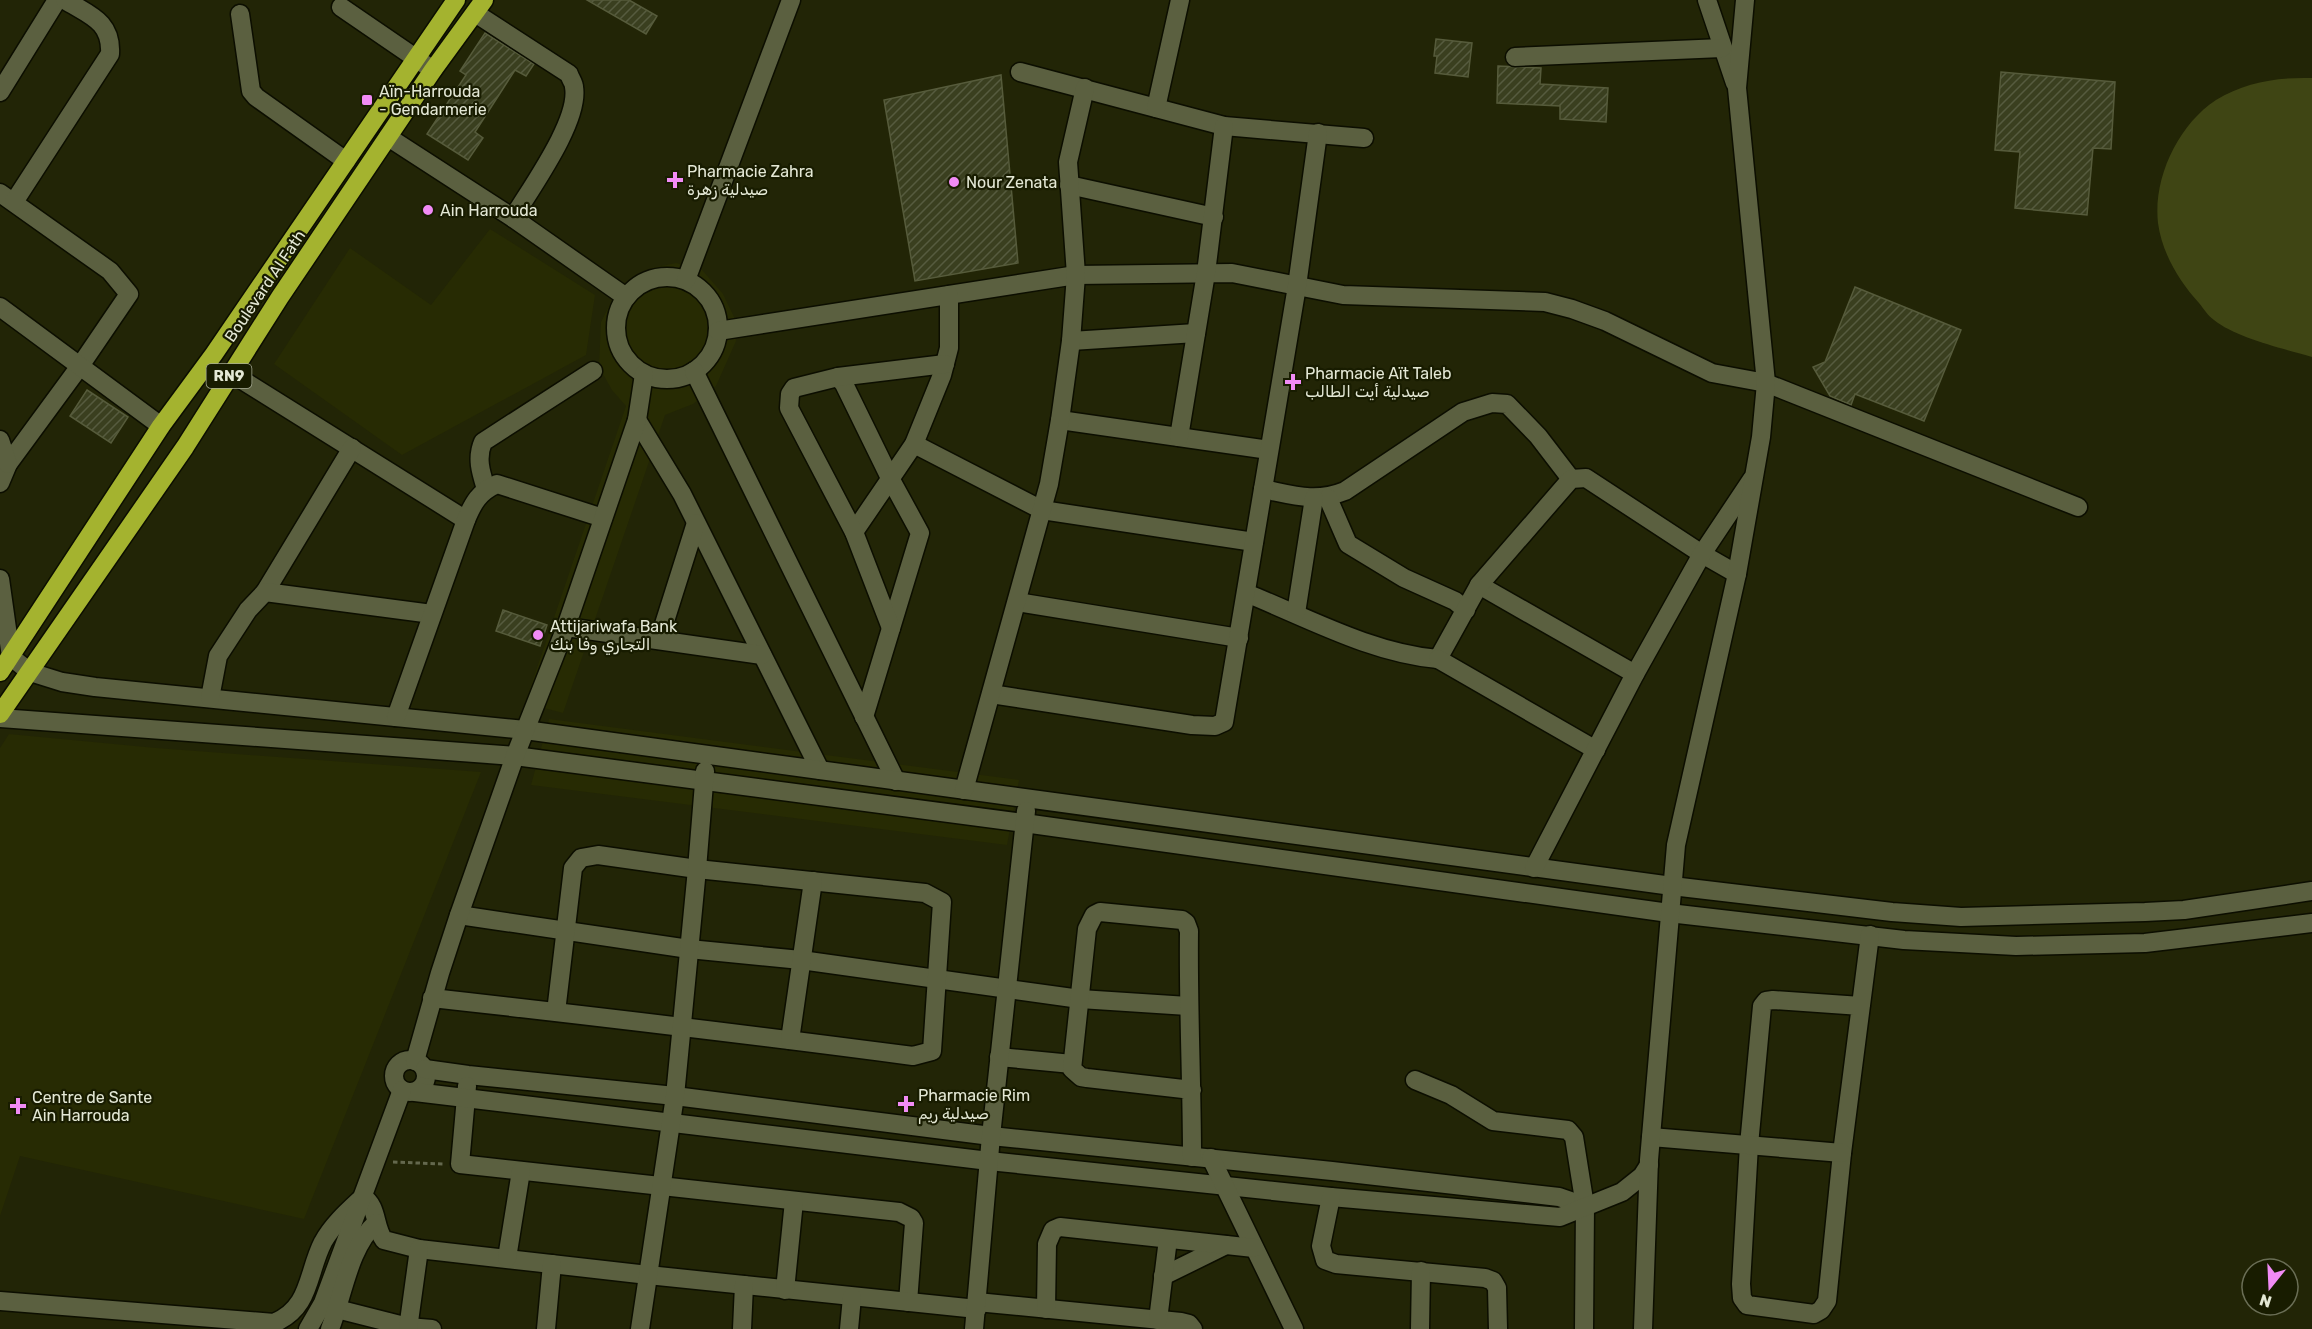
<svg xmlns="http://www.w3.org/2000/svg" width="2312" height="1329" viewBox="0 0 2312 1329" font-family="Rubik,Cairo,sans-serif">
<defs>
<pattern id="building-hatch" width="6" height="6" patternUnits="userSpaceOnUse" patternTransform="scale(1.5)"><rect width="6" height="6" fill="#3a3f1f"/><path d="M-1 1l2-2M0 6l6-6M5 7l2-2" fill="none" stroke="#565b3f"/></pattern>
</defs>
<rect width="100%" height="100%" fill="#222506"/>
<g fill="#272b03">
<path d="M490 229 595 295 586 355 402 455 274 364 350 248 431 305Z"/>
<path d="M676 263 702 270 723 294 734 317 736 341 716 386 693 404 665 415 563 713 525 703 626 406 612 390 599 367 601 322 612 300 629 281 652 268Z"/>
<path d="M549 719 1019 780 1007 845 531 785Z"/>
<path d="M9 734 156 748 481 772 304 1219 20 1156 0 1216V748Z"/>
</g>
<path fill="#3f4514" d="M2312 78V357C2285 349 2236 338 2214 320 2208 316 2204 309 2199 303 2179 281 2162 253 2158 223 2153 178 2178 125 2216 100 2245 82 2278 77 2312 78Z"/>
<g fill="url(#building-hatch)" stroke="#565b3b" stroke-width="1.5">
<path d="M587 0H629L657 16 646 34Z"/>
<path d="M485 33 534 64 526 76 515 70 475 132 483 138 468 160 427 134 466 75 460 71Z"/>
<path d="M1436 39 1472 43 1468 77 1435 73 1437 56H1434Z"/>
<path d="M1498 66 1541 68 1540 84 1608 88 1606 122 1560 119V106L1497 103Z"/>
<path d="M2001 72 2115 82 2111 149 2093 148 2087 215 2015 208 2020 152 1995 150Z"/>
<path d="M1001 75 1018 263 915 281 884 100Z"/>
<path d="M1855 287 1961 330 1924 421 1855 394 1851 405 1830 396 1813 367 1825 362Z"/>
<path d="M87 390 128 417 111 443 70 416Z"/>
<path d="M503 610 547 625 540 646 496 631Z"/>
</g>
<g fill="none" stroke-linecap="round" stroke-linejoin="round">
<defs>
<g id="minor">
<path d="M1707 0 1735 83"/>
<path d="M341 7 433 70"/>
<path d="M475 13 569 74C570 78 574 83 574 87 580 121 530 189 513 218"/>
<path d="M240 14 251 91 256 97 346 161"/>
<path d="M1515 57 1722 48"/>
<path d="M1020 72 1224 126 1364 138"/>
<path d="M0 92 57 0"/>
<path d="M1156 108 1180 0"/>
<path d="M388 137 513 218 626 297"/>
<path d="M1069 185 1214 217"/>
<path d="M0 193 110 271 129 294 80 366 8 464 0 483"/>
<path d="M14 202 110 54C112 21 89 15 65 0"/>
<circle cx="667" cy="328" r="51"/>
<path d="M686 280 791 0"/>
<path d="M0 307 161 426"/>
<path d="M718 331 1076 275 1232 273 1343 295 1545 302 1572 309 1605 321 1712 373 1766 383 2078 507"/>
<path d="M1071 341 1196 333"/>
<path d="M694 371 896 781"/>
<path d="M231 373 466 520"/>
<path d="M838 377 844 384 890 478 920 533 864 717"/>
<path d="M637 420 682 494 820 770"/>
<path d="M1060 420 1269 450"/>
<path d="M1179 437 1206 273 1224 126"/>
<path d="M0 440 8 464"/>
<path d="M914 444 1042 510 1254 542"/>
<path d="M486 489C481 473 476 458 483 442L593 371"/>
<path d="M1263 489C1293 495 1315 503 1345 491L1463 412 1492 403 1507 404 1538 436 1571 479"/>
<path d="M1328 498 1348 544 1404 578 1455 601 1466 610"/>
<path d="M854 532 914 444 942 375 949 348V295"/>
<path d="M0 579 11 657 30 672 62 682 95 687 525 730 1672 886 1892 912 1961 917 2145 912 2184 910 2312 891"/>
<path d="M1479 585 1635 674"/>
<path d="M265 592 352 448"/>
<path d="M1246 593C1308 618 1371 653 1438 659L1479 585 1571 479 1586 478 1702 554 1737 574"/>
<path d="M1017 602 1239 638"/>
<path d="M1296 613 1314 498"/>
<path d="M566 627 762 655"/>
<path d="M891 628 854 532 789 408 790 394 794 388 838 377 945 364"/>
<path d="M659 640 696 523"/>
<path d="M1438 659 1596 750"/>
<path d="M991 694 1192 725 1215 726 1224 722 1297 286 1318 133"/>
<path d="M210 698 218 656 248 610 265 592 432 614"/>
<path d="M396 717 466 520C473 503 479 492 497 484L603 518"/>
<path d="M0 718 515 756 1024 823 1669 913 1904 940 2016 946 2145 943 2312 923"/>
<path d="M964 790 1049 484 1060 420 1071 341 1076 275 1068 162 1085 88"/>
<path d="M1534 868 1635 674 1702 554 1752 479"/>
<path d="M459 915 689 949 801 960 1080 999 1188 1006"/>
<path d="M432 998C593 1016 753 1035 913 1056L932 1051 942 902 925 893 697 869 598 855 581 858 573 868 556 1012"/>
<path d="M1861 1006 1773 1000 1766 1001 1762 1006 1749 1145 1741 1284 1742 1298 1747 1305 1814 1314 1821 1310 1827 1301 1842 1153 1870 935"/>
<path d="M790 1040 813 881"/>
<path d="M999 1057 1072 1064"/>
<circle cx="410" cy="1076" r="16"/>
<path d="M415 1061 440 973 459 915 515 756 566 627 637 420 644 374"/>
<path d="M425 1069 468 1075 675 1096 991 1136 1332 1171 1559 1197 1585 1206"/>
<path d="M1415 1080 1451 1095 1493 1121 1568 1130 1574 1137 1585 1206 1584 1329"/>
<path d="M467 1086 460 1164 899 1212 911 1218 914 1223 908 1302"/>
<path d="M415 1092 989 1161 1331 1197 1560 1217 1622 1192 1642 1176 1649 1165"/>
<path d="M1651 1137 1842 1153"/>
<path d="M1192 1157C1192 1082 1188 1007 1189 931L1186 923 1182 920 1100 912 1094 915 1087 929 1072 1069 1081 1077 1087 1078 1192 1090"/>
<path d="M1211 1158 1294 1329"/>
<path d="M363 1197C378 1206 374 1227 384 1240L419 1249 648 1275 977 1309"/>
<path d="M1331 1197 1321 1246 1325 1260 1336 1264 1485 1278 1493 1281 1497 1288 1498 1329"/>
<path d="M507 1258 521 1171"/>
<path d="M1163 1276 1226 1245"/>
<path d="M785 1290 794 1201"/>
<path d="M0 1301 274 1323C311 1308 307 1273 323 1242 333 1224 348 1211 363 1197"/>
<path d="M977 1302 1181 1322 1189 1324 1193 1329"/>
<path d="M337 1309 408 1327 432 1329"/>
<path d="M1046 1309 1047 1244 1053 1230 1060 1227 1254 1248"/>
<path d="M1158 1320 1168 1239"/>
<path d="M308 1329 323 1303 402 1090"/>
<path d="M330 1329C343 1296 349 1247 376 1223"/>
<path d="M408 1329 419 1249"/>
<path d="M546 1329 552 1264"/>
<path d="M640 1329 675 1096 697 869 705 771"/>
<path d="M742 1329 744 1285"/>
<path d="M849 1329 852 1297"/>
<path d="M974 1329 991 1136 1026 811"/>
<path d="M1420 1329 1421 1271"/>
<path d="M1643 1329 1649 1160 1676 845 1737 574 1761 437 1766 383 1737 88 1745 0"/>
</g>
<g id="highway">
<path d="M0 672 161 426 214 354 456 0"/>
<path d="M0 714 185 447 280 297 433 70 484 0"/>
</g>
</defs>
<use href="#minor" stroke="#0c0e00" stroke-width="21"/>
<use href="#highway" stroke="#0c0e00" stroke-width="21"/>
<path stroke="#64684d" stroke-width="3" stroke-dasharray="4.5 3" stroke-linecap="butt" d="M393 1162 443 1164"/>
<use href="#minor" stroke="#5b6040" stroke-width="18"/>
<use href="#highway" stroke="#a4b32f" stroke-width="18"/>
</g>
<g fill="#f18bf5" stroke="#181c00" stroke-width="2">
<rect x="361" y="94" width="12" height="12" rx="3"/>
<path d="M672 171h6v6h6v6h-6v6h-6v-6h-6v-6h6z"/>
<circle cx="954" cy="182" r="6"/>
<circle cx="428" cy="210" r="6"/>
<path d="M1290 373h6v6h6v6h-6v6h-6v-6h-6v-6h6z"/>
<circle cx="538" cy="635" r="6"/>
<path d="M903 1095h6v6h6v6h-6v6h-6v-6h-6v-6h6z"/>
<path d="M15 1097h6v6h6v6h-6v6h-6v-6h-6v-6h6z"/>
</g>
<g text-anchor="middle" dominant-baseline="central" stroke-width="4.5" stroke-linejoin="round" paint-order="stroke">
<rect fill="#181c00" stroke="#a7ab95" stroke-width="1.5" x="206.5" y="364" width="45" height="24" rx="4.5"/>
<g font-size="15" font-weight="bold" fill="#e4e8d5">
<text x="229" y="376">RN9</text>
</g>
<g font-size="16" fill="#e4e8d5" stroke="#181c00" text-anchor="start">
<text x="379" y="91">Aïn-Harrouda<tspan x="379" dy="18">- Gendarmerie</tspan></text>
<text x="687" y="171">Pharmacie Zahra<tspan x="687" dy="18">صيدلية زهرة</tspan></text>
<text x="966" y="182">Nour Zenata</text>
<text x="440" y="210">Ain Harrouda</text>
<text x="1305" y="373">Pharmacie Aït Taleb<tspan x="1305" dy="18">صيدلية أيت الطالب</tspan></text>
<text x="550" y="626">Attijariwafa Bank<tspan x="550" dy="18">التجاري وفا بنك</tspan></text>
<text x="918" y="1095">Pharmacie Rim<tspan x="918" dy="18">صيدلية ريم</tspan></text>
<text x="32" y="1097">Centre de Sante<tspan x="32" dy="18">Ain Harrouda</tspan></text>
</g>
<g font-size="16" fill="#e4e8d5" stroke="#181c00">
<text transform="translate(265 286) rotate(-56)">Boulevard Al Fath</text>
</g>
</g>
<g transform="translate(2270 1287) rotate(198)"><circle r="28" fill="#181c00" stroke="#6a6e55" stroke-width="1.5"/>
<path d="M0-4.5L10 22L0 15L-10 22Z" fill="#f18bf5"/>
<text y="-9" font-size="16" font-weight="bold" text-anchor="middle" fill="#e4e8d5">N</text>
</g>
</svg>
